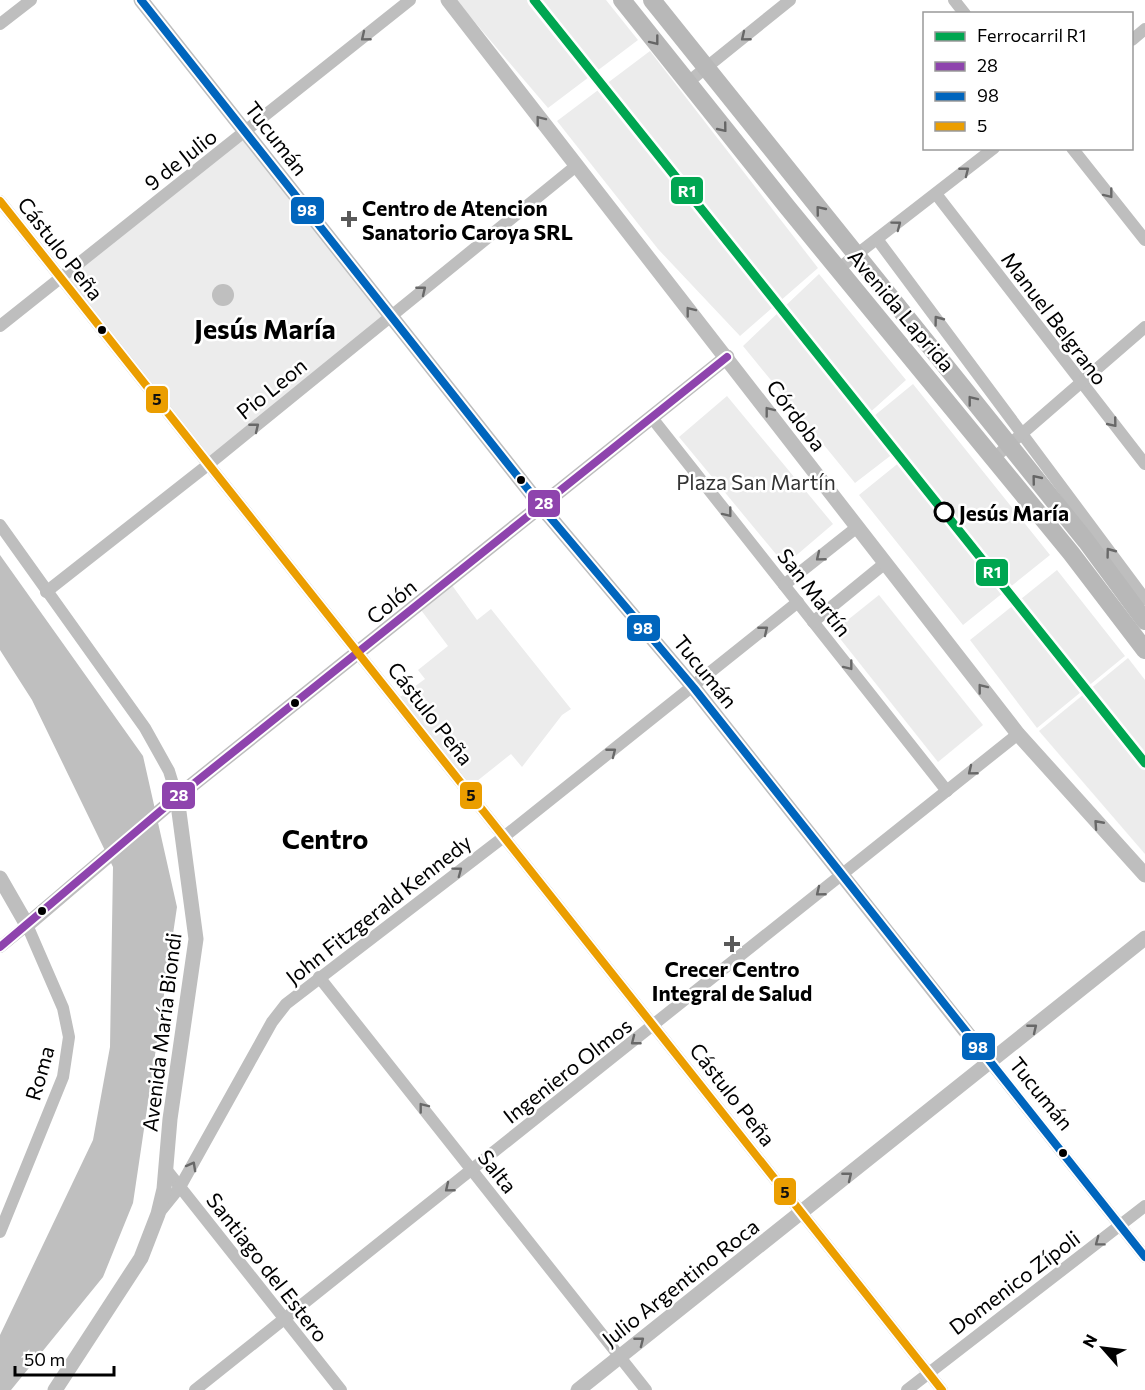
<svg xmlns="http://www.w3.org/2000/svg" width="1145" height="1390" viewBox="0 0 1145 1390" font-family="Commissioner,sans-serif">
<rect width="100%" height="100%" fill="#fff"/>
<g fill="#ececec">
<path d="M456 0H606L638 40 548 108Z"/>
<path d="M650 51 818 268 740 336 658 249 557 121Z"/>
<path d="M246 132 391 315 209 464 60 278Z"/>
<path d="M819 274 906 380 866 416 894 453 855 483 743 346Z"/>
<path d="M913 384 1050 555 963 625 859 495 906 457 874 416Z"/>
<path d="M727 396 833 524 785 565 679 437Z"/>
<path d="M1057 570 1125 656 1037 728 970 640Z"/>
<path d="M449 581 477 620 491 609 571 709 562 715 522 767 511 754 467 789 396 700 425 679 418 670 448 646 418 606Z"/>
<path d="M879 595 983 725 938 762 834 631Z"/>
<path d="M1128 658 1145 680V854L1039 731Z"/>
</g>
<g fill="#bfbfbf">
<circle cx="223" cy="295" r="11"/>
<path d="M0 555 143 756 177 907 133 1203 103 1277 11 1390H0V1335L93 1140 110 1047 113 867 32 700 0 650Z"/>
</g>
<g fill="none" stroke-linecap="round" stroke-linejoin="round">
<g stroke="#bebebe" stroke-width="12">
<path d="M954 0 965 14"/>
<path d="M0 24 31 0"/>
<path d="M1132 40 1145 29"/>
<path d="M687 83 790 0"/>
<path d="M1072 148 1145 240"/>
<path d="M936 194 1145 464"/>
<path d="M0 201 942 1390"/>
<path d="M877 239 1145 599"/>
<path d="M838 269 994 148"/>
<path d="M0 326 410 0"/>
<path d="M652 418 947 791"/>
<path d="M994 458 1145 327"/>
<path d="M0 525 145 728 169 771 177 797"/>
<path d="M784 585 856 528"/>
<path d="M46 592 209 464 576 166"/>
<path d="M813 622 884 564"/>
<path d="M0 947 27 925 63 1008 69 1037 63 1077 0 1232"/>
<path d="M319 977 646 1390"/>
<path d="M990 1062 1145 1257"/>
<path d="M165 1168 341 1390"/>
<path d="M159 1213 180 1187 272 1022 286 1004 505 836 798 602"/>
<path d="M195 1390 1018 734"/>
<path d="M907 1390 1145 1206"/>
</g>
<g stroke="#bebebe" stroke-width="15">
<path d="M141 0 549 516 694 688 990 1062"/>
<path d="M448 0 1018 734 1145 875"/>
<path d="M0 878 27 925 177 797 727 357"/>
<path d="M55 1390 141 1258 158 1214 164 1189 170 1119 196 939 177 797"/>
<path d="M578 1390 1145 938"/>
</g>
<g stroke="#b8b8b8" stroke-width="18">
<path d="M622 0 788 208 1071 553 1145 650"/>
<path d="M652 0 1086 541 1145 621"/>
</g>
<defs>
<path id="bus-1" d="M0 947 177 797 727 357"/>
<path id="bus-2" d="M141 0 549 516 694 688 1145 1257"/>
<path id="bus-3" d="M0 201 942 1390"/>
</defs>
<use href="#bus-1" stroke="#fff" stroke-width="12"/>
<use href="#bus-2" stroke="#fff" stroke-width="12"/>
<use href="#bus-3" stroke="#fff" stroke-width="12"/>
<use href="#bus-1" stroke="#8e44ad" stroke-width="8"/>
<use href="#bus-2" stroke="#0065bd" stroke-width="8"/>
<use href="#bus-3" stroke="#eb9e00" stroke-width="8"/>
<defs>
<path id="rail-1" d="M534 0 1145 763"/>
</defs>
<use href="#rail-1" stroke="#fff" stroke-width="14"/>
<use href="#rail-1" stroke="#00a651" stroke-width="9"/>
</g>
<defs><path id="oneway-chevron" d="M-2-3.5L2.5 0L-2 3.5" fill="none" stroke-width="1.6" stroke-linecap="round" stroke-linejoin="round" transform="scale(1.5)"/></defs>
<g stroke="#686868">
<use href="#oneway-chevron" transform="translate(365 37) rotate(141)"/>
<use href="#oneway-chevron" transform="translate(745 37) rotate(141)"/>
<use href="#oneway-chevron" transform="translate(540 120) rotate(-128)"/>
<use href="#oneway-chevron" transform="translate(965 171) rotate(-38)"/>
<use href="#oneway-chevron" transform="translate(1109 194) rotate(52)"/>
<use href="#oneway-chevron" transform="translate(897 225) rotate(-37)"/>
<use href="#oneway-chevron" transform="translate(422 290) rotate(-39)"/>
<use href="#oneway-chevron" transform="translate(690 311) rotate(-128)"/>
<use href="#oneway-chevron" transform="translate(938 320) rotate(-127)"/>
<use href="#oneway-chevron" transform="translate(769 411) rotate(-128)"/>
<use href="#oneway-chevron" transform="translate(1113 423) rotate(51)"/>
<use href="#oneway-chevron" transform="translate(255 427) rotate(-39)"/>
<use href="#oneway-chevron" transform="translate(728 513) rotate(52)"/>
<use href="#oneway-chevron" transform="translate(1110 552) rotate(-127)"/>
<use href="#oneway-chevron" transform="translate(820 557) rotate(141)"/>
<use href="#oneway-chevron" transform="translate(764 630) rotate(-39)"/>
<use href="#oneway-chevron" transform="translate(849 666) rotate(52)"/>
<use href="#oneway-chevron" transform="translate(982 688) rotate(-128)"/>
<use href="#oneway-chevron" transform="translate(612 752) rotate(-38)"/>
<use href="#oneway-chevron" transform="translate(972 771) rotate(141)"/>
<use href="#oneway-chevron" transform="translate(1098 824) rotate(-132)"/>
<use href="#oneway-chevron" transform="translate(458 871) rotate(-37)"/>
<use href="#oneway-chevron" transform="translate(820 892) rotate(141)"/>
<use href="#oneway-chevron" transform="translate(1033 1028) rotate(-39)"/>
<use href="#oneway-chevron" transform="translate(635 1041) rotate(142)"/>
<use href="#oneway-chevron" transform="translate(423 1107) rotate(-128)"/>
<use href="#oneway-chevron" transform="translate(192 1166) rotate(-61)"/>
<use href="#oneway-chevron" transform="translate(848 1176) rotate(-39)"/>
<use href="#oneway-chevron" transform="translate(449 1188) rotate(141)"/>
<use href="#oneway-chevron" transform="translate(1099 1242) rotate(143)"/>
<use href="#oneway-chevron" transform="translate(640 1341) rotate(-38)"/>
</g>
<g stroke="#656565">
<use href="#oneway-chevron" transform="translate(655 41) rotate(52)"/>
<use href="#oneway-chevron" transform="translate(723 128) rotate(51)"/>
<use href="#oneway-chevron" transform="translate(820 210) rotate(-129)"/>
<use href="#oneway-chevron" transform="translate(972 400) rotate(-128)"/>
<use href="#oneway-chevron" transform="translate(1036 479) rotate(-129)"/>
</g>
<g fill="#595959" stroke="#fff" stroke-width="2">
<path d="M346 210h6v6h6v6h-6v6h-6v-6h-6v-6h6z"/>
<path d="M729 935h6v6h6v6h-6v6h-6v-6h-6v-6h6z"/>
</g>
<g fill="#000" stroke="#fff" stroke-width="2">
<circle cx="102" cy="330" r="5"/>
<circle cx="521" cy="480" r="5"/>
<circle cx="295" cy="703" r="5"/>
<circle cx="42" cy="911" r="5"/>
<circle cx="1063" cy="1153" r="5"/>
</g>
<circle fill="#fff" stroke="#000" stroke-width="3" cx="944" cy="512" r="9"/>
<g text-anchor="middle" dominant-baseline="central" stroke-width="5" stroke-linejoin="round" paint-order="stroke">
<g font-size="21" fill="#000" stroke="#fff">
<text transform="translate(277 138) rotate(52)">Tucumán</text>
<text transform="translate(180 159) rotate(-38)">9 de Julio</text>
<text transform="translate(61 248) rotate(52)">Cástulo Peña</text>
<text transform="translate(902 310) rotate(50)">Avenida Laprida</text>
<text transform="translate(1055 318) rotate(53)">Manuel Belgrano</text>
<text transform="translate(271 388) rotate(-39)">Pio Leon</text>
<text transform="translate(797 415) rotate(53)">Córdoba</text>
<text transform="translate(815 592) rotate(52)">San Martín</text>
<text transform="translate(391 601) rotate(-39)">Colón</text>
<text transform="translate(706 671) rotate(51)">Tucumán</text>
<text transform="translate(431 713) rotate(52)">Cástulo Peña</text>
<text transform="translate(378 909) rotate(-38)">John Fitzgerald Kennedy</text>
<text transform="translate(161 1032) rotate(-83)">Avenida María Biondi</text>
<text transform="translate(567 1070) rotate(-38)">Ingeniero Olmos</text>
<text transform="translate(39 1073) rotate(-74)">Roma</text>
<text transform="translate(1042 1093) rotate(51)">Tucumán</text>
<text transform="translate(733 1094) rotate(52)">Cástulo Peña</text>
<text transform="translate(498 1171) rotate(52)">Salta</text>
<text transform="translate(268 1267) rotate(52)">Santiago del Estero</text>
<text transform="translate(680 1282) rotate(-38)">Julio Argentino Roca</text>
<text transform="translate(1014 1282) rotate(-37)">Domenico Zípoli</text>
</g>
<g font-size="21" font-weight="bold" fill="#000" stroke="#fff" text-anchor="start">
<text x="362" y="207">Centro de Atencion<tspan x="362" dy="24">Sanatorio Caroya SRL</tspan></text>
<text x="732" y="968" text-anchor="middle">Crecer Centro<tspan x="732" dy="24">Integral de Salud</tspan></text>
</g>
<g font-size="21" fill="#333" stroke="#fff">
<text x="756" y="481">Plaza San Martín</text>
</g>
<g font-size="21" font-weight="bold" fill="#000" stroke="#fff" text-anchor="start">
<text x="959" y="512">Jesús María</text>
</g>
<g font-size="27" font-weight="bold" fill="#000" stroke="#fff">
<text x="265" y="328">Jesús María</text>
<text x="325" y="838">Centro</text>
</g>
</g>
<g stroke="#fff" stroke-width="2">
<rect x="670" y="176" width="34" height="29" rx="6" fill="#00a651"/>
<rect x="290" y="196" width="35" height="29" rx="6" fill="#0065bd"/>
<rect x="145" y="385" width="24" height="29" rx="6" fill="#eb9e00"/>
<rect x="527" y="489" width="34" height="29" rx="6" fill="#8e44ad"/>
<rect x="975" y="558" width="34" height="29" rx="6" fill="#00a651"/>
<rect x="626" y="614" width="35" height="28" rx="6" fill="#0065bd"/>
<rect x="459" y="781" width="24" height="29" rx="6" fill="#eb9e00"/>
<rect x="161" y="781" width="35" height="29" rx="6" fill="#8e44ad"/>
<rect x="961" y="1032" width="35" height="29" rx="6" fill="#0065bd"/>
<rect x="773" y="1177" width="24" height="29" rx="6" fill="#eb9e00"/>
</g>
<g font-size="16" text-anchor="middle" font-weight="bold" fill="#fff">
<text x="687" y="197">R1</text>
<text x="307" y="216">98</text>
<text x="544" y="509">28</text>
<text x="992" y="578">R1</text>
<text x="643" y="634">98</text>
<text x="179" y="801">28</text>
<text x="978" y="1053">98</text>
</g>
<g font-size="16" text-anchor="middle" font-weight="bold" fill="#111">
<text x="157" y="405">5</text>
<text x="471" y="801">5</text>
<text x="785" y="1198">5</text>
</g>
<rect x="923" y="12" width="210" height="138" fill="#ffffff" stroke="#999999" stroke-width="1.5"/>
<rect x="935" y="32" width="30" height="9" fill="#00a651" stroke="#999999" stroke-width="1.5"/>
<text x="977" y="42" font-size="18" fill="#000000">Ferrocarril R1</text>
<rect x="935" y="62" width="30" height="9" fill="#8e44ad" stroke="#999999" stroke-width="1.5"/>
<text x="977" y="72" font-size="18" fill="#000000">28</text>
<rect x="935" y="92" width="30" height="9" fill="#0065bd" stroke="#999999" stroke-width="1.5"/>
<text x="977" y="102" font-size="18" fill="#000000">98</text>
<rect x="935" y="122" width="30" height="9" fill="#eb9e00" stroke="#999999" stroke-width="1.5"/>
<text x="977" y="132" font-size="18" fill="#000000">5</text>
<g transform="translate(1103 1348) rotate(298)" stroke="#ffffff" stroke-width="4.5" paint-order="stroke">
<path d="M0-4.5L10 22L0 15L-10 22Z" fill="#000000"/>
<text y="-9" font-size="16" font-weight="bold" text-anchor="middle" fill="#000000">N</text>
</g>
<path d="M15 1366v9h99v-9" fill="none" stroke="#000000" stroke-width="3"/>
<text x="24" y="1366" font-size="18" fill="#000000" stroke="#ffffff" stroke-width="4.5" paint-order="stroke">50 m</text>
</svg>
